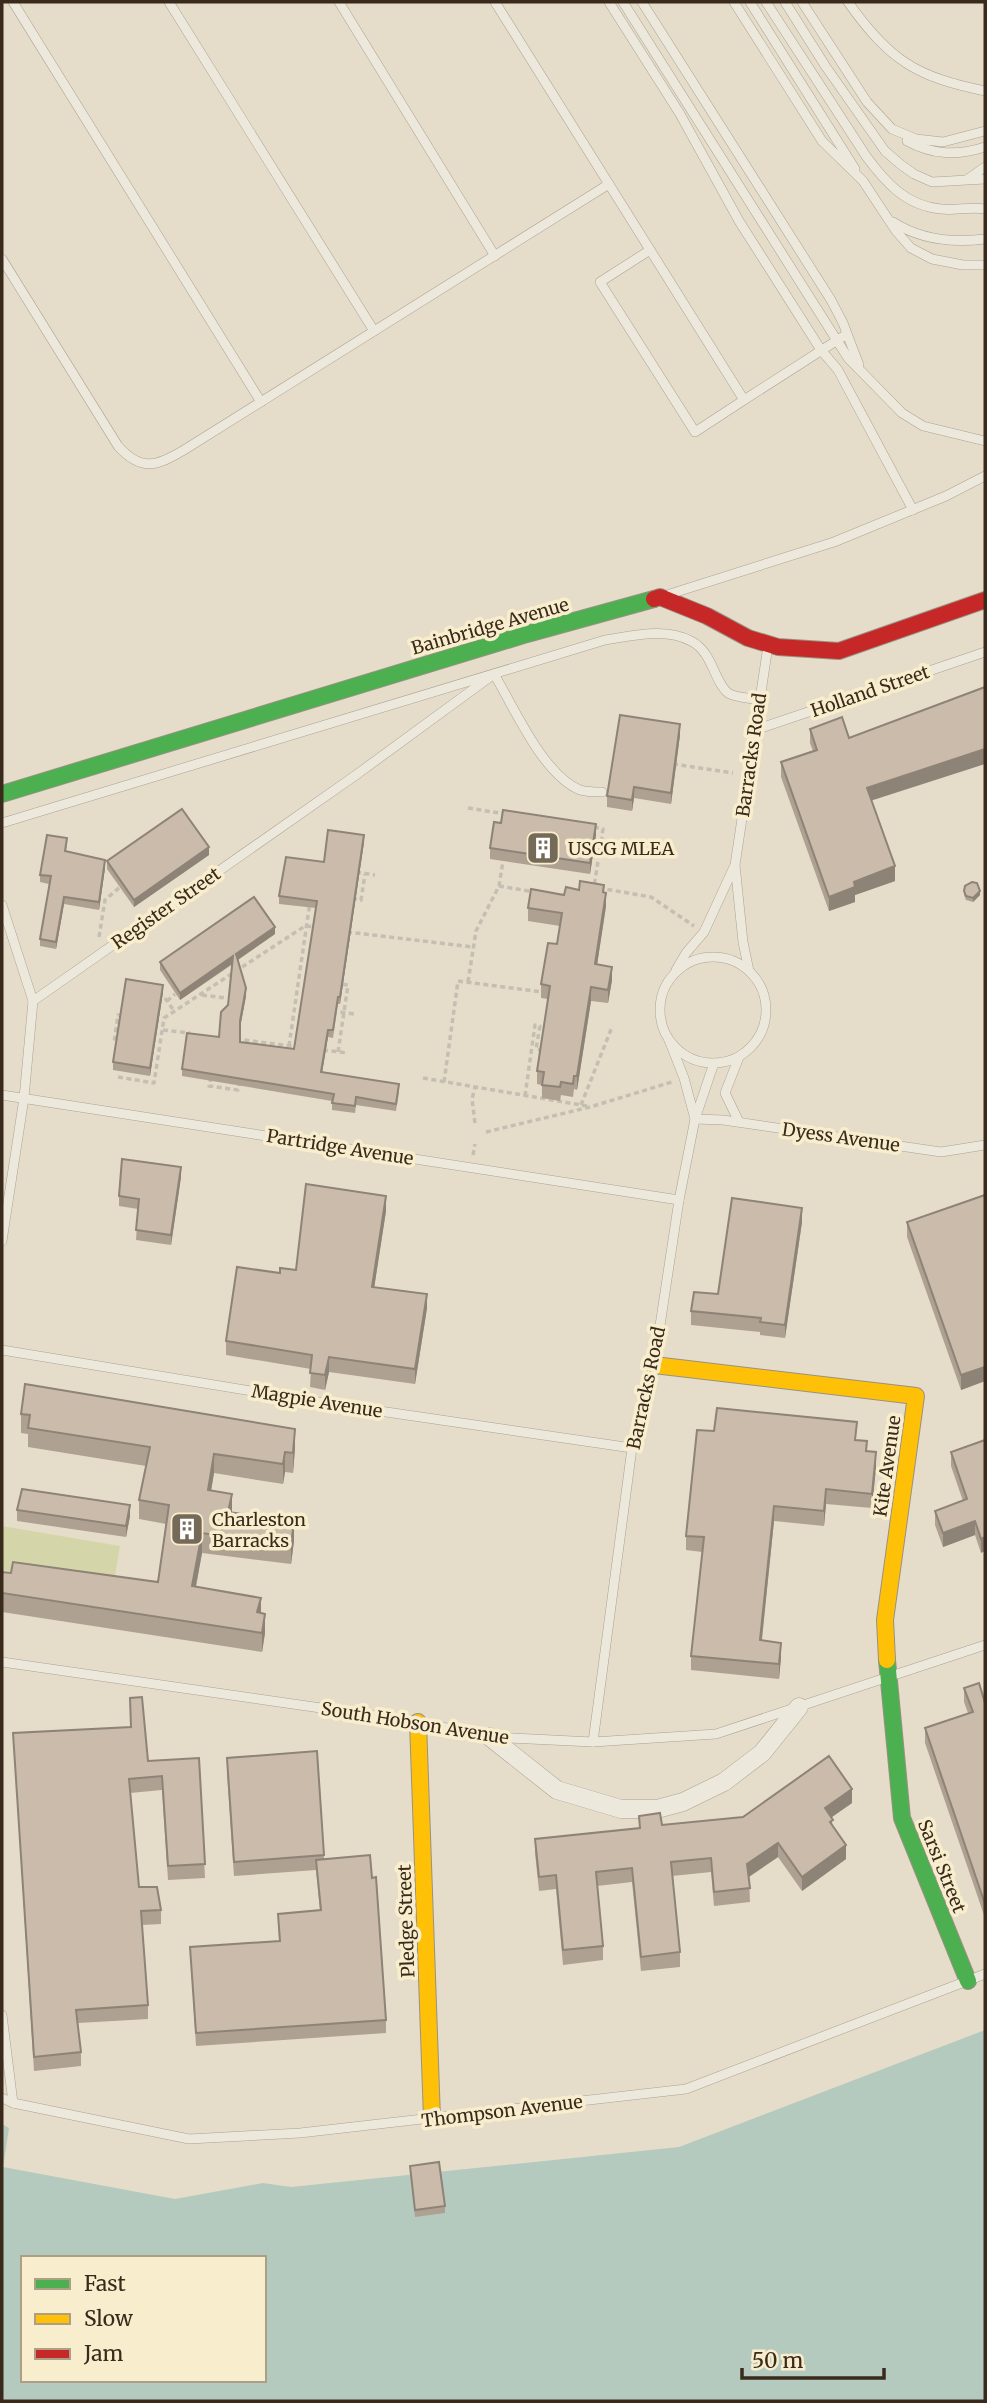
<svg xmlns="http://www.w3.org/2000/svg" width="987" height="2403" viewBox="0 0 987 2403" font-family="Merriweather,serif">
<rect width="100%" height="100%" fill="#e5ddc9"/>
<path fill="#d4d6aa" d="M2 1526 120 1546 113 1588 2 1570Z"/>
<path fill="#b5cabe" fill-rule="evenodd" d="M985 2030V2401H2V2124L9 2128 3 2167 175 2199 263 2183 291 2187 679 2147ZM23 2258H264V2380H23Z"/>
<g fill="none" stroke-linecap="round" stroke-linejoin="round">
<defs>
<g id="lane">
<path d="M13 2 261 402"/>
<path d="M169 2 374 331"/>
<path d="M339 2 495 256"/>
<path d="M495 2 744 400 847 334"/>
<path d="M609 2 680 114 739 221 821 350 838 370 913 510"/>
<path d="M623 2 848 358 902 413 923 426 985 441"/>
<path d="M642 2 831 300 843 323 859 365"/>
<path d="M734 2 822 141 863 181 896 231 911 248 932 259 963 265H985"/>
<path d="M750 2 855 169"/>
<path d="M766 2 866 156C885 182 906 206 941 209 956 211 970 206 985 209"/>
<path d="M785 2 826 67 885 151 900 164 914 174 932 182 985 179"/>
<path d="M802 2 867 102 892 129 916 139 943 142 985 131"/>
<path d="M848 2C889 60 916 77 985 91"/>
<path d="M907 141C933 155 957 156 985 147"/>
<path d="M968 179 985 167"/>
<path d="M893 222C921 240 953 243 985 239"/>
<path d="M650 250 600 282 695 432 744 400"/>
<path d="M2 259 118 446C141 472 157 466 184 450L609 184"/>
<path d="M670 594 834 542 946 496 985 476"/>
<path d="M755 730 985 652"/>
<path d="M2 823 605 640C632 636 665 627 691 641 713 652 714 682 728 693 736 698 750 698 760 700"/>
<path d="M2 905 33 1001"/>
<circle cx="713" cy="1010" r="53"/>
<path d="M676 970 686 953 704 932 734 867"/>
<path d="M749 971 743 942 735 865 768 646"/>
<path d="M714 1063 695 1119 723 1120 941 1152 985 1145"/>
<path d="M2 1095 679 1200"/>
<path d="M739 1122 725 1093 739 1057"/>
<path d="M2 1241 24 1098 33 1001 356 775 494 674C514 707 543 775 580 790 587 792 595 792 602 792"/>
<path d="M2 1350 318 1402 632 1448"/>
<path d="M2 1662 418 1722 490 1737 593 1742 716 1734 985 1645"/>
<path d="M593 1742 632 1448 654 1365 679 1200 695 1119 684 1078 669 1040"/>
<path d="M2 2015 13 2103"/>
<path d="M2 2098 13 2103 189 2139 300 2133 686 2089 985 1974"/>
</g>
<path id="street" d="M490 1737 557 1790 621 1809H657L683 1802 724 1782 762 1753 799 1707"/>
<g id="fast">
<path d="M2 794 527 634 654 599"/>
<path d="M887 1660 902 1818 968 1981"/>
</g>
<g id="slow">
<path d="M654 1365 916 1396 885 1620 887 1660"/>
<path d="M418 1722 432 2119"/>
</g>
<path id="jam" d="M654 599 660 597 707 616 748 638 778 647 839 651 985 600"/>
</defs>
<use href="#lane" stroke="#aaa293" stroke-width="10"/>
<use href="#street" stroke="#aaa293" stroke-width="19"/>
<use href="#fast" stroke="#999183" stroke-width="18"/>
<use href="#slow" stroke="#999183" stroke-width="18"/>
<use href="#jam" stroke="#999183" stroke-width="18"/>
<g stroke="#c5beb3" stroke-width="3.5" stroke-dasharray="5 3.5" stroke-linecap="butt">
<path d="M673 764 733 773"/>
<path d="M468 808 506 814"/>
<path d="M594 827 603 829 594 887"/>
<path d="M356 872 375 875"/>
<path d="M499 886 535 892"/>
<path d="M599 888 651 897 694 926"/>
<path d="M352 898 361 900 365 874"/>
<path d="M347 932 473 947"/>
<path d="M99 937 105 900 120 887"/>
<path d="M468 982 476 931 499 886 503 861"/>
<path d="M202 995 225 998"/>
<path d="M165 998 174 1011"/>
<path d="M167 1001 175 994"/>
<path d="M332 1011 354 1014"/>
<path d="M163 1030 190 1033"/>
<path d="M236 1039 298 1047"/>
<path d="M120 1044 114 1043 118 1015 124 1016"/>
<path d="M289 1046 310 902"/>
<path d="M323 1050 348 1053"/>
<path d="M338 1052 348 985 341 984"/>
<path d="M118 1077 154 1083 164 1018 305 926 316 927"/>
<path d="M211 1077 209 1086 238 1090 239 1084"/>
<path d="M423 1078 587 1106"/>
<path d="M444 1082 458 981 542 992"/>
<path d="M525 1096 535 1025 540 1026 536 1049 542 1050"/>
<path d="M581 1105 612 1027"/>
<path d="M475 1123 472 1099 475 1087"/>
<path d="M486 1132 590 1107 672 1082"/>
<path d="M473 1155 475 1144"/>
</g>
<use href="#lane" stroke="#ede8dc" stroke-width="9"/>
<use href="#street" stroke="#ede8dc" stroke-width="18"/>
<use href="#fast" stroke="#4caf50" stroke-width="16"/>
<use href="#slow" stroke="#ffc107" stroke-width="16"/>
<use href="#jam" stroke="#c62828" stroke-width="16"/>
</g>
<g fill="#aea192">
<path d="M810 729 872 801 895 881 855 895V902L829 911 781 777V762L813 751 810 743Z"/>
<path d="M680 735 671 804 634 798 632 811 607 807V796Z"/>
<path d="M596 835 590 874 490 859V848Z"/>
<path d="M364 842 340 1004H338L333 1038 328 1037 322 1072 399 1092 396 1111 356 1105 355 1113 332 1110V1101L182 1076V1069L219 1037 228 1005 233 964 180 1000 160 970V962L275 934 238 960 246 996 240 1028V1042L294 1049 316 908 279 904V896L324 862Z"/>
<path d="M67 845 66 851 105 868 99 910 64 904 56 949 40 946V939L49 884 40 882V875Z"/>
<path d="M209 855 134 907 107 869V861Z"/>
<path d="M964 891 980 895 973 902 966 900 964 895Z"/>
<path d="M604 893 606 906 597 965 612 980 608 1003 591 1001 577 1090 574 1089 573 1097 561 1095 560 1101 542 1098V1085L537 1084V1071L548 999 541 998V984L557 944 560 926 528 921V908L564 895Z"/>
<path d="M163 992 150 1076 113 1070V1062Z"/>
<path d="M181 1177 171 1245 136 1240 138 1209 119 1206V1196Z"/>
<path d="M985 1195V1381L961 1390 907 1237V1222Z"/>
<path d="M386 1211 374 1287 427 1308 415 1384 329 1372 325 1390 310 1387 311 1369 226 1355V1341L280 1273 296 1270Z"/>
<path d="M802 1222 785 1338 760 1335V1332L691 1325V1311L718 1294Z"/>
<path d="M21 1414 295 1448 293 1473 285 1472 283 1484 214 1473 211 1490 232 1512 294 1541 291 1564 202 1553 196 1587 261 1613 265 1633 262 1652 2 1612V1572L158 1582 166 1524 139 1519V1500L146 1466 28 1447V1434L21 1433Z"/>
<path d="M857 1440 867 1452 876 1467 872 1508 826 1504 824 1526 774 1521 762 1640 781 1657 779 1679 691 1670V1656L702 1552 686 1550V1536Z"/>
<path d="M985 1440 981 1553 975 1535 943 1547 935 1525V1511L963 1501 951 1466V1452Z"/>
<path d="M17 1510 130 1516 126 1537 17 1521Z"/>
<path d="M964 1688 985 1703V1918L925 1743V1728L968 1713 964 1702Z"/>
<path d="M13 1733 148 1761 199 1758 205 1878 168 1880 162 1790 130 1793 139 1887 161 1910V1924L142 1925 148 2005V2019L78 2023 81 2052V2066L34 2071Z"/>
<path d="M317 1751 324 1859 386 2020V2033L196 2046 190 1947 279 1941 278 1914 320 1911 316 1870 234 1876 227 1773V1758Z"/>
<path d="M852 1803 831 1817 833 1827 846 1859 802 1891 778 1857 749 1877 750 1902 714 1906 711 1872 672 1876 680 1952V1967L641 1971 632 1882 597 1886 603 1946V1960L563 1965 556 1889 539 1891 535 1853V1839L639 1828V1816L662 1825 743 1817Z"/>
<path d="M410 2166 445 2206V2213L415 2217Z"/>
</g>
<g fill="#8d8377">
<path d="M680 724V735L671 804V793Z"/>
<path d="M985 749V764L867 802V788Z"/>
<path d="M634 787V798L632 811V800Z"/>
<path d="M596 824V835L590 874V863Z"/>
<path d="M364 835V842L340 1004V997Z"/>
<path d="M209 847V855L134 907V900Z"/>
<path d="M105 860V868L99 910V902Z"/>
<path d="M895 866V881L855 895V902L829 911V897L854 882Z"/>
<path d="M980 891V895L973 902V898Z"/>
<path d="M606 893V906L595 978V964Z"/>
<path d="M64 897V904L56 949V942Z"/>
<path d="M275 927V934L236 961V954Z"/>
<path d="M233 956V963L180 1000V993Z"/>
<path d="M612 967V980L608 1003V990Z"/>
<path d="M163 985V992L150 1076V1068Z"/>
<path d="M591 987V1001L577 1090V1076Z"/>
<path d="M246 988V996L240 1028V1021Z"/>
<path d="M328 1030V1037L321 1079V1072Z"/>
<path d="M181 1167V1177L171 1245V1235Z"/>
<path d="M386 1196V1211L372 1302V1287Z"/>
<path d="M802 1208V1222L785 1338V1325Z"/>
<path d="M427 1294V1308L415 1384V1369Z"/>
<path d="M329 1357V1372L325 1390V1375Z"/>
<path d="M985 1367V1381L961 1390V1375Z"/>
<path d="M295 1429V1448L293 1473V1453Z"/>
<path d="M285 1452V1472L283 1484V1464Z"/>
<path d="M876 1452V1467L872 1508V1494Z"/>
<path d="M214 1454V1473L208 1509V1490Z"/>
<path d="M826 1489V1504L824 1526V1511Z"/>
<path d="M232 1494V1513L228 1512Z"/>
<path d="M130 1505V1516L126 1537V1526Z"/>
<path d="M774 1506V1521L760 1655V1640Z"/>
<path d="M294 1521V1541L291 1564V1545Z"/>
<path d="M975 1521V1535L943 1547V1533Z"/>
<path d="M202 1533V1553L192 1606V1586Z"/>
<path d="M985 1537V1551L981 1553V1539Z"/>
<path d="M261 1598V1618L257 1612Z"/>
<path d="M265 1614V1633L262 1652V1633Z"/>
<path d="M781 1643V1657L779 1679V1664Z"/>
<path d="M852 1789V1803L825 1822V1808Z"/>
<path d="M778 1843V1857L747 1878V1864Z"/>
<path d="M846 1845V1859L802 1891V1877Z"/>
</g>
<g fill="#cabbaa" stroke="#8d8377" stroke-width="2">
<path d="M985 687V749L867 788 895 866 854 882 855 887 829 897 781 762 817 750 810 729 842 717 849 738Z"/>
<path d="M620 715 680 724 671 793 634 787 632 800 607 796Z"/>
<path d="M182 809 209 847 134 900 107 861Z"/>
<path d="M503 810 596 824 590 863 490 848 494 822 501 823Z"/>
<path d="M328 830 364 835 340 997H338L333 1030H328L321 1072 399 1084 396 1104 356 1097 355 1106 332 1103 334 1094 182 1069 187 1033 219 1037 221 1012 228 1005 233 956 180 993 160 962 254 897 275 927 236 954 246 988 240 1021V1042L294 1049 317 901 279 896 286 857 324 862Z"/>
<path d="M47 835 67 838 65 851 105 860 99 902 64 897 56 942 40 939 51 876 40 875Z"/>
<path d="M580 881 604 885 603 892 606 893 595 964 612 967 608 990 591 987 577 1076H574L573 1084 561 1082 560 1087 542 1085 544 1072 537 1071 550 986 541 984 548 943 557 944 562 913 528 908 531 889 564 895 566 887 579 890Z"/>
<path d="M972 882 977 883 980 891 973 898 966 896 964 891 965 886Z"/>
<path d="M126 979 163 985 150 1068 113 1062Z"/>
<path d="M122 1159 181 1167 171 1235 136 1230 139 1199 119 1196Z"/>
<path d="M306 1184 386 1196 372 1287 427 1294 415 1369 329 1357 325 1375 310 1373 312 1355 226 1341 237 1267 280 1273V1268L296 1270Z"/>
<path d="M985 1195V1367L961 1375 907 1222Z"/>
<path d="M732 1198 802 1208 785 1325 760 1322 761 1318 691 1311 694 1292 718 1294Z"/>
<path d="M25 1384 295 1429 293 1453 285 1452 283 1464 214 1454 208 1490 232 1494 228 1512 294 1521 291 1545 202 1533 192 1586 261 1598 257 1612 265 1614 262 1633 2 1593V1572L11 1573 13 1562 158 1582 169 1505 139 1500 150 1447 28 1428 30 1415 21 1414Z"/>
<path d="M717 1408 857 1422 855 1440 867 1441 866 1451 876 1452 872 1494 826 1489 824 1511 774 1506 760 1640 781 1643 779 1664 691 1656 704 1537 686 1536 697 1430 714 1431Z"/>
<path d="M985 1440V1537L981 1539 975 1521 943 1533 935 1511 967 1499 951 1452Z"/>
<path d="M22 1489 130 1505 126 1526 17 1510Z"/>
<path d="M979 1683 985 1703V1904L925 1728 973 1712 964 1688Z"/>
<path d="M142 1697 148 1761 199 1758 205 1864 168 1866 162 1776 129 1779 139 1887H157L161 1910 141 1911 148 2005 76 2010 81 2052 34 2057 13 1733 131 1727 130 1698Z"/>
<path d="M317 1751 324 1855 234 1862 227 1758Z"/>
<path d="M829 1756 852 1789 825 1808 833 1820 830 1822 846 1845 802 1877 778 1843 747 1864 750 1888 714 1892 711 1858 671 1862 680 1952 641 1957 632 1868 596 1872 603 1946 563 1950 556 1875 539 1877 535 1839 640 1828 639 1816 660 1813 662 1825 743 1817Z"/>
<path d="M370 1855 372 1878 376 1877 386 2020 196 2033 190 1947 280 1941 278 1914 321 1910 316 1860Z"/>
<path d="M439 2162 445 2206 415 2210 410 2166Z"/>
</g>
<defs>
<symbol id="building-square" viewBox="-11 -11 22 22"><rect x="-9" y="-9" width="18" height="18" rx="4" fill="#756958" stroke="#f8edcd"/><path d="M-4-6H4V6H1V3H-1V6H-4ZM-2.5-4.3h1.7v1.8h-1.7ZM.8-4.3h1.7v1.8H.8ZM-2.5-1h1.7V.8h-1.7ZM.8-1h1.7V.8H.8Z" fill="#fff"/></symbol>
</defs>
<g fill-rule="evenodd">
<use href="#building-square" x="524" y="829" width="38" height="38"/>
<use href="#building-square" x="168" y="1510" width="38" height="38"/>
</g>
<g text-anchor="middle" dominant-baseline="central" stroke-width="7" stroke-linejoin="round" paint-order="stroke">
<g font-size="18" fill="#392a1b" stroke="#f8edcd">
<text transform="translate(490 626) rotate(-16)">Bainbridge Avenue</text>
<text transform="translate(870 691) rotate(-19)">Holland Street</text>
<text transform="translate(751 755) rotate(-82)">Barracks Road</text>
<text transform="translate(166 908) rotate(-35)">Register Street</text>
<text transform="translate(841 1137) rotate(8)">Dyess Avenue</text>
<text transform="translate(340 1147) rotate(9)">Partridge Avenue</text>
<text transform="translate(646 1388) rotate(-78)">Barracks Road</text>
<text transform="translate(317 1401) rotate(9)">Magpie Avenue</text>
<text transform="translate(887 1466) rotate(-82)">Kite Avenue</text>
<text transform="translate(415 1723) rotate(9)">South Hobson Avenue</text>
<text transform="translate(942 1866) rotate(68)">Sarsi Street</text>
<text transform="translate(406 1921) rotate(-92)">Pledge Street</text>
<text transform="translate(502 2111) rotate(-7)">Thompson Avenue</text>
</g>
<g font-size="18" fill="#392a1b" stroke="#f8edcd" text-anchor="start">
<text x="568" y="848">USCG MLEA</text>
<text x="212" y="1519">Charleston<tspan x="212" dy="21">Barracks</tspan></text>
</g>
</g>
<rect width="987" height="2403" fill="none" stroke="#392a1b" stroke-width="7"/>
<rect x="21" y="2256" width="245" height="126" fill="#f8edcd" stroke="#ac9f86" stroke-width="2"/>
<rect x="35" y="2279" width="35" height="10" fill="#4caf50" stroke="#ac9f86" stroke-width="2"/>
<text x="84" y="2291" font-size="21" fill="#392a1b">Fast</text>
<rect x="35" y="2314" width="35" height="10" fill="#ffc107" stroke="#ac9f86" stroke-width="2"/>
<text x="84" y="2326" font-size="21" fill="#392a1b">Slow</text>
<rect x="35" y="2349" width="35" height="10" fill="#c62828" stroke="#ac9f86" stroke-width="2"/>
<text x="84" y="2361" font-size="21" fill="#392a1b">Jam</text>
<path d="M742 2368v10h142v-10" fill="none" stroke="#392a1b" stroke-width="3.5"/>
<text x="752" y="2368" font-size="21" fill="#392a1b" stroke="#f8edcd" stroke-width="5" paint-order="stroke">50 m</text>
</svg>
